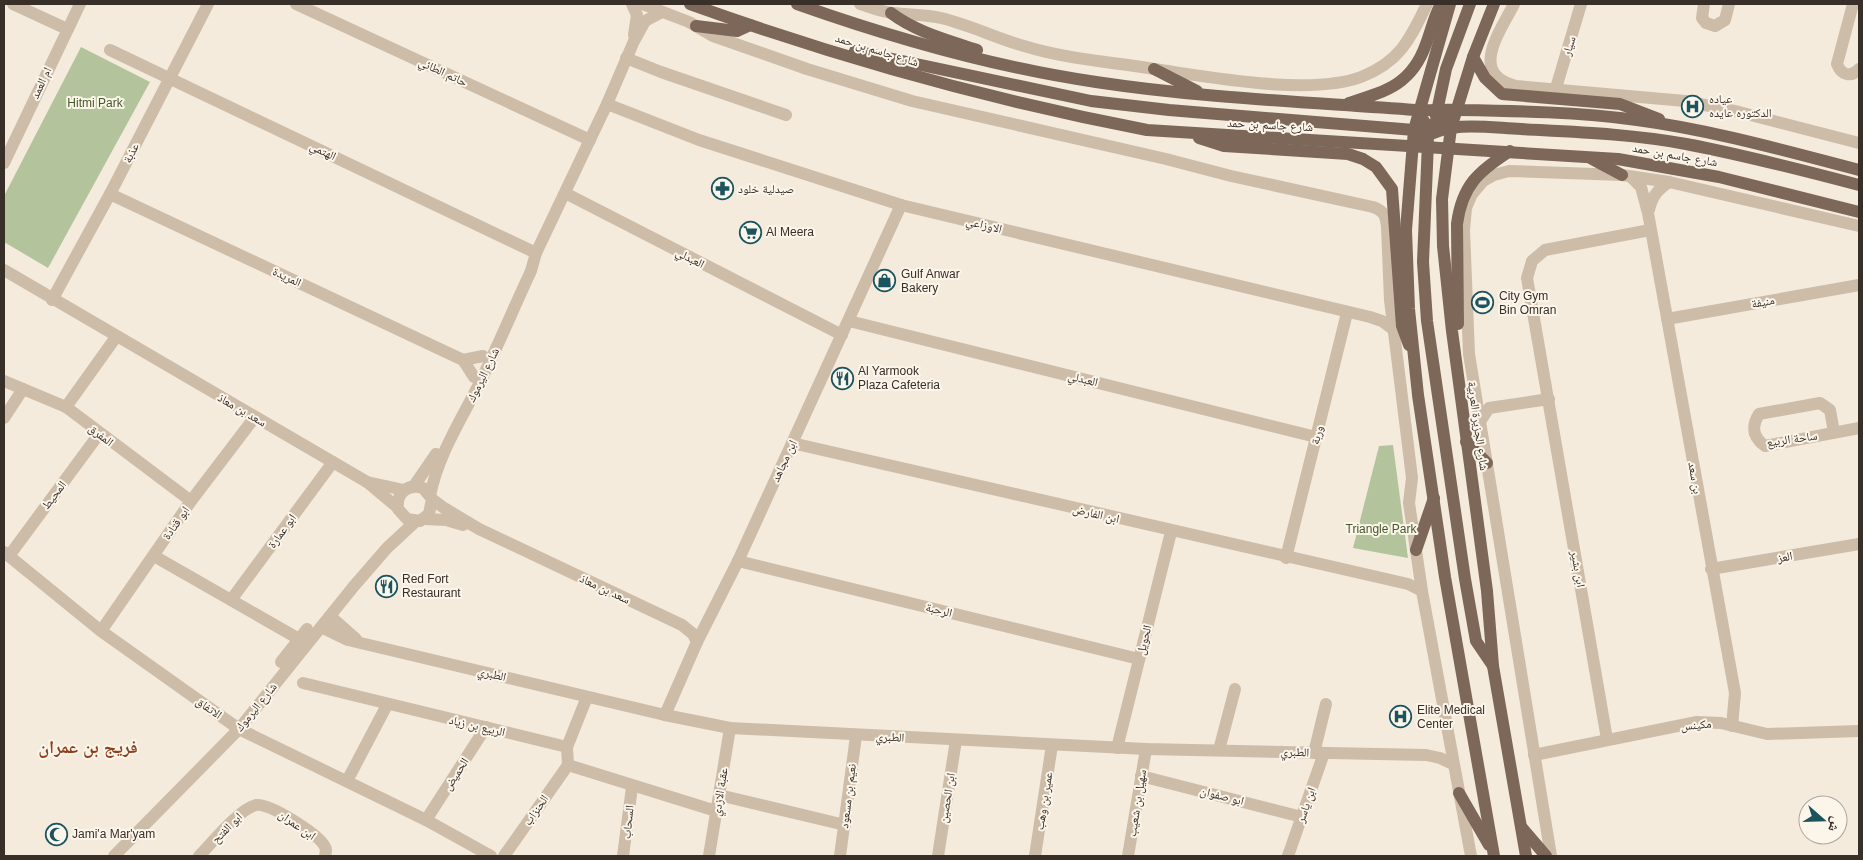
<svg xmlns="http://www.w3.org/2000/svg" width="1863" height="860" viewBox="0 0 1863 860" font-family="Helvetica,'Noto Naskh Arabic',sans-serif">
<rect width="100%" height="100%" fill="#f4ebdd"/>
<g fill="#b3c49c">
<path d="M81 47 150 82 48 268 4 242V196Z"/>
<path d="M1393 445 1408 558 1353 548 1379 446Z"/>
</g>
<g fill="none" stroke-linecap="round" stroke-linejoin="round">
<g stroke="#cdbca8" stroke-width="12">
<path d="M13 4 67 29"/>
<path d="M296 4 590 140"/>
<path d="M632 4 637 15 634 35"/>
<path d="M642 4 689 22 713 36 807 69 912 101 1166 159 1231 176 1373 207C1384 211 1386 216 1387 227L1390 300 1412 478 1409 503 1422 591 1471 856"/>
<path d="M860 4C870 7 882 12 893 13 909 15 925 14 941 18 970 25 996 38 1024 46 1066 59 1111 62 1154 69 1209 77 1310 96 1361 77 1400 62 1410 39 1427 4"/>
<path d="M1514 4C1500 32 1468 74 1516 86L1685 101 1739 112 1859 143"/>
<path d="M1704 4 1702 18 1706 23 1715 26 1725 20 1729 4"/>
<path d="M1853 4 1837 64C1841 75 1851 78 1859 69"/>
<path d="M110 50 536 253"/>
<path d="M626 58 661 72 786 115"/>
<path d="M1556 88 1581 4"/>
<path d="M607 104 699 140 901 205 1370 317 1382 321 1394 330"/>
<path d="M4 163 80 4"/>
<path d="M1631 177 1641 187 1648 213 1735 693 1732 726"/>
<path d="M565 193 842 335"/>
<path d="M110 194 463 360 474 377"/>
<path d="M1649 210C1652 197 1657 190 1669 182"/>
<path d="M4 270 367 482 397 507"/>
<path d="M52 300 110 194 208 4"/>
<path d="M1667 319 1859 285"/>
<path d="M849 321 1316 437"/>
<path d="M463 360 483 356"/>
<path d="M4 381 66 407 191 501"/>
<path d="M66 407 116 337"/>
<path d="M4 418 23 389"/>
<path d="M1479 423 1489 408 1549 399"/>
<path d="M1834 432 1830 410 1820 403 1759 414C1751 427 1753 437 1765 446L1859 428"/>
<path d="M792 443 1408 584 1422 591"/>
<path d="M367 482 404 490"/>
<path d="M414 486 436 454"/>
<path d="M430 496C438 454 463 417 481 380 499 344 514 307 531 271L536 253 607 104 634 41 645 21 662 12"/>
<path d="M432 499 429 514 420 521 407 519 398 509C396 493 408 483 423 488L432 499 444 508 479 529 682 625 693 634 697 642"/>
<path d="M424 519 446 520 463 525"/>
<path d="M4 552 101 631 239 729 426 820 491 856"/>
<path d="M9 556 99 434"/>
<path d="M154 556 299 639"/>
<path d="M1286 558 1347 313"/>
<path d="M738 561 1139 659"/>
<path d="M1711 569 1859 544"/>
<path d="M231 600 333 462"/>
<path d="M330 616 356 639"/>
<path d="M321 627 348 640 665 715 730 728 1146 749 1426 755 1440 758 1453 764"/>
<path d="M101 631 191 501 255 417"/>
<path d="M281 662 307 629"/>
<path d="M303 683 567 747"/>
<path d="M587 697 567 747 568 765 716 811"/>
<path d="M665 715 697 642 738 561 901 205"/>
<path d="M1607 739 1527 278 1532 261 1545 250 1650 230"/>
<path d="M1117 748 1171 532"/>
<path d="M1219 750 1235 689"/>
<path d="M1314 753 1326 704"/>
<path d="M1534 755 1697 722 1721 723 1767 734 1859 731"/>
<path d="M1141 776 1302 817"/>
<path d="M347 781 387 705"/>
<path d="M719 795 845 825"/>
<path d="M426 820 486 727"/>
<path d="M114 856 239 729 354 586 387 548 416 521"/>
<path d="M199 856C212 843 239 809 256 805 270 803 316 833 324 845 327 849 326 852 325 856"/>
<path d="M504 856 568 765"/>
<path d="M623 856 632 787"/>
<path d="M709 856 730 728"/>
<path d="M840 856 856 736"/>
<path d="M938 856 956 740"/>
<path d="M1035 856 1052 745"/>
<path d="M1128 856 1146 749"/>
<path d="M1288 856 1324 753"/>
<path d="M1551 856 1469 354 1464 230 1466 208 1472 194 1483 181 1494 175 1509 171 1622 175 1669 182 1859 226"/>
</g>
<g stroke="#7c6759" stroke-width="12">
<path d="M690 4C840 58 990 100 1147 130L1618 159 1719 177 1859 212"/>
<path d="M797 4C893 38 994 67 1096 82 1201 98 1308 102 1415 110 1429 111 1444 109 1458 110 1518 111 1578 112 1637 120 1712 130 1786 151 1859 170"/>
<path d="M1450 4 1414 130 1406 230 1409 309 1418 395 1445 577 1494 856"/>
<path d="M1494 4 1473 57 1451 128 1442 199 1443 246 1452 331 1487 591 1493 666 1526 856"/>
<path d="M891 13C916 32 948 40 977 50"/>
<path d="M696 26 737 31 750 25"/>
<path d="M855 51 1091 101 1169 110 1414 130 1437 123 1456 109"/>
<path d="M1473 57 1485 78 1502 94 1620 104 1659 119"/>
<path d="M1154 69 1197 91"/>
<path d="M1349 103C1387 91 1412 84 1426 44 1431 31 1434 16 1441 4"/>
<path d="M1436 116 1446 69 1470 4"/>
<path d="M1424 121 1428 142 1423 262 1427 321 1465 579 1476 641 1493 666"/>
<path d="M1199 138 1224 146 1348 154 1363 159 1376 167 1392 189 1402 326 1409 345"/>
<path d="M1424 138C1451 120 1491 128 1521 129 1576 132 1632 134 1686 144 1744 155 1802 170 1859 185"/>
<path d="M1592 159 1622 175"/>
<path d="M1458 324 1457 224C1462 185 1479 171 1510 151"/>
<path d="M1466 442 1487 463"/>
<path d="M1416 550 1434 498"/>
<path d="M1459 793 1489 845"/>
<path d="M1522 828 1546 856"/>
</g>
</g>
<defs>
<symbol id="hospital-ring" viewBox="-11 -11 22 22"><circle r="9.5" fill="#fbf5ea" stroke="#1b545e" stroke-width="1.5"/><path d="M-5-5h3v3.5h4V-5h3V5h-3V1.5h-4V5h-3Z" fill="#1b545e"/></symbol>
<symbol id="pharmacy-ring" viewBox="-11 -11 22 22"><circle r="9.5" fill="#fbf5ea" stroke="#1b545e" stroke-width="1.5"/><path d="M-2-6h4v4h4v4h-4v4h-4v-4h-4v-4h4Z" fill="#1b545e"/></symbol>
<symbol id="supermarket-ring" viewBox="-11 -11 22 22"><circle r="9.5" fill="#fbf5ea" stroke="#1b545e" stroke-width="1.5"/><path d="M-6-5.5h2.5l.6 2H6L4.5 2H-2.5L-4.4-4H-6ZM-1.5 3.2a1.3 1.3 0 1 0 .1 0ZM3 3.2a1.3 1.3 0 1 0 .1 0Z" fill="#1b545e"/></symbol>
<symbol id="shop-ring" viewBox="-11 -11 22 22"><circle r="9.5" fill="#fbf5ea" stroke="#1b545e" stroke-width="1.5"/><path d="M-5-2.5h2.3a2.7 3.5 0 0 1 5.4 0H5L5.5 6h-11ZM-1.5-2.5h3a1.5 2.3 0 0 0-3 0Z" fill="#1b545e"/></symbol>
<symbol id="stadium-ring" viewBox="-11 -11 22 22"><circle r="9.5" fill="#fbf5ea" stroke="#1b545e" stroke-width="1.5"/><path d="M0-5a6.5 5 0 1 0 0 10a6.5 5 0 1 0 0-10ZM-3.5-1.8h7v3.6h-7Z" fill="#1b545e"/></symbol>
<symbol id="restaurant-ring" viewBox="-11 -11 22 22"><circle r="9.5" fill="#fbf5ea" stroke="#1b545e" stroke-width="1.5"/><path d="M-5-6h1v4h1v-4h1v4h1v-4h1v5L-1.5 .5V6h-2V.5L-5-1ZM5-6V6H3V1.5H1.5Q1.5-4 5-6Z" fill="#1b545e"/></symbol>
<symbol id="mosque-ring" viewBox="-11 -11 22 22"><circle r="9.5" fill="#fbf5ea" stroke="#1b545e" stroke-width="1.5"/><path d="M3.5-4.9A6 6 0 1 0 3.5 4.9A5 5 0 1 1 3.5-4.9Z" fill="#1b545e"/></symbol>
</defs>
<g fill-rule="evenodd">
<use href="#hospital-ring" x="1680" y="94" width="25" height="25"/>
<use href="#pharmacy-ring" x="710" y="176" width="25" height="25"/>
<use href="#supermarket-ring" x="738" y="220" width="25" height="25"/>
<use href="#shop-ring" x="872" y="268" width="25" height="25"/>
<use href="#stadium-ring" x="1470" y="290" width="25" height="25"/>
<use href="#restaurant-ring" x="830" y="366" width="25" height="25"/>
<use href="#restaurant-ring" x="374" y="574" width="25" height="25"/>
<use href="#hospital-ring" x="1388" y="704" width="25" height="25"/>
<use href="#mosque-ring" x="44" y="822" width="25" height="25"/>
</g>
<g text-anchor="middle" dominant-baseline="central" stroke-width="4" stroke-linejoin="round" paint-order="stroke">
<g font-size="12" fill="#392f29" stroke="#fbf5ea">
<text transform="translate(1569 46) rotate(-73)">سيار</text>
<text transform="translate(877 50) rotate(17)">شارع جاسم بن حمد</text>
<text transform="translate(443 72) rotate(25)">حاتم الطائي</text>
<text transform="translate(41 83) rotate(-65)">ام العمد</text>
<text transform="translate(1270 125) rotate(3)">شارع جاسم بن حمد</text>
<text transform="translate(323 151) rotate(26)">الهتمي</text>
<text transform="translate(131 153) rotate(-63)">عذبة</text>
<text transform="translate(1675 155) rotate(10)">شارع جاسم بن حمد</text>
<text transform="translate(984 225) rotate(14)">الاوزاعي</text>
<text transform="translate(690 258) rotate(27)">العبدلي</text>
<text transform="translate(287 277) rotate(25)">المريدة</text>
<text transform="translate(1763 302) rotate(-10)">منيفة</text>
<text transform="translate(483 375) rotate(-64)">شارع اليرموك</text>
<text transform="translate(1083 379) rotate(14)">العبدلي</text>
<text transform="translate(242 410) rotate(30)">سعد بن معاذ</text>
<text transform="translate(1478 426) rotate(82)">شارع الجزيرة العربية</text>
<text transform="translate(101 435) rotate(38)">المفرق</text>
<text transform="translate(1317 435) rotate(-76)">وربة</text>
<text transform="translate(1792 439) rotate(-8)">ساحة الربيع</text>
<text transform="translate(784 461) rotate(-65)">ابن مجاهد</text>
<text transform="translate(1695 478) rotate(80)">بن سعد</text>
<text transform="translate(54 495) rotate(-53)">المحيط</text>
<text transform="translate(1096 514) rotate(13)">ابن الفارض</text>
<text transform="translate(176 523) rotate(-55)">ابو قتادة</text>
<text transform="translate(282 531) rotate(-54)">ابو عمارة</text>
<text transform="translate(1785 557) rotate(-10)">العز</text>
<text transform="translate(1578 569) rotate(80)">ابن بشير</text>
<text transform="translate(605 589) rotate(25)">سعد بن معاذ</text>
<text transform="translate(939 610) rotate(14)">الرحبة</text>
<text transform="translate(1144 640) rotate(-76)">الحويل</text>
<text transform="translate(492 674) rotate(13)">الطبري</text>
<text transform="translate(256 707) rotate(-51)">شارع اليرموك</text>
<text transform="translate(209 708) rotate(35)">الاتفاق</text>
<text transform="translate(1696 725) rotate(-5)">مكينس</text>
<text transform="translate(477 726) rotate(13)">الربيع بن زياد</text>
<text transform="translate(890 737) rotate(3)">الطبري</text>
<text transform="translate(1295 752) rotate(2)">الطبري</text>
<text transform="translate(456 774) rotate(-57)">الحميض</text>
<text transform="translate(720 792) rotate(-81)">عقبة الازدي</text>
<text transform="translate(848 796) rotate(-83)">نعيم بن مسعود</text>
<text transform="translate(1222 796) rotate(14)">ابو صفوان</text>
<text transform="translate(947 798) rotate(-81)">ابن الحصين</text>
<text transform="translate(1044 801) rotate(-81)">عمير بن وهب</text>
<text transform="translate(1137 803) rotate(-81)">سهيل بن شعيب</text>
<text transform="translate(1306 805) rotate(-71)">ابن ياسر</text>
<text transform="translate(536 810) rotate(-55)">الحنزاب</text>
<text transform="translate(628 822) rotate(-84)">السحاب</text>
<text transform="translate(297 825) rotate(35)">ابن عمران</text>
<text transform="translate(227 828) rotate(-45)">ابو الفتح</text>
</g>
<g font-size="12" fill="#392f29" stroke="#fbf5ea" text-anchor="start">
<text x="1709" y="99">عياده<tspan x="1709" dy="14">الدكتوره عايده</tspan></text>
<text x="738" y="189">صيدلية خلود</text>
<text x="766" y="232">Al Meera</text>
<text x="901" y="274">Gulf Anwar<tspan x="901" dy="14">Bakery</tspan></text>
<text x="1499" y="296">City Gym<tspan x="1499" dy="14">Bin Omran</tspan></text>
<text x="858" y="371">Al Yarmook<tspan x="858" dy="14">Plaza Cafeteria</tspan></text>
<text x="402" y="579">Red Fort<tspan x="402" dy="14">Restaurant</tspan></text>
<text x="1417" y="710">Elite Medical<tspan x="1417" dy="14">Center</tspan></text>
<text x="72" y="834">Jami'a Mar'yam</text>
</g>
<g font-size="12" fill="#455a2a" stroke="#fbf5ea">
<text x="95" y="103">Hitmi Park</text>
<text x="1381" y="529">Triangle Park</text>
</g>
<g font-size="18" font-weight="bold" fill="#8e401c" stroke="#fbf5ea">
<text x="88" y="747">فريج بن عمران</text>
</g>
</g>
<rect width="1863" height="860" fill="none" stroke="#392f29" stroke-width="10"/>
<g transform="translate(1823 820) rotate(110)"><circle r="24" fill="#fbf5ea" stroke="#ada69d"/>
<path d="M0-4L9 19L0 12L-9 19Z" fill="#1b545e"/>
<text y="-8" font-size="14" font-weight="bold" text-anchor="middle" fill="#392f29">ش</text>
</g>
</svg>
